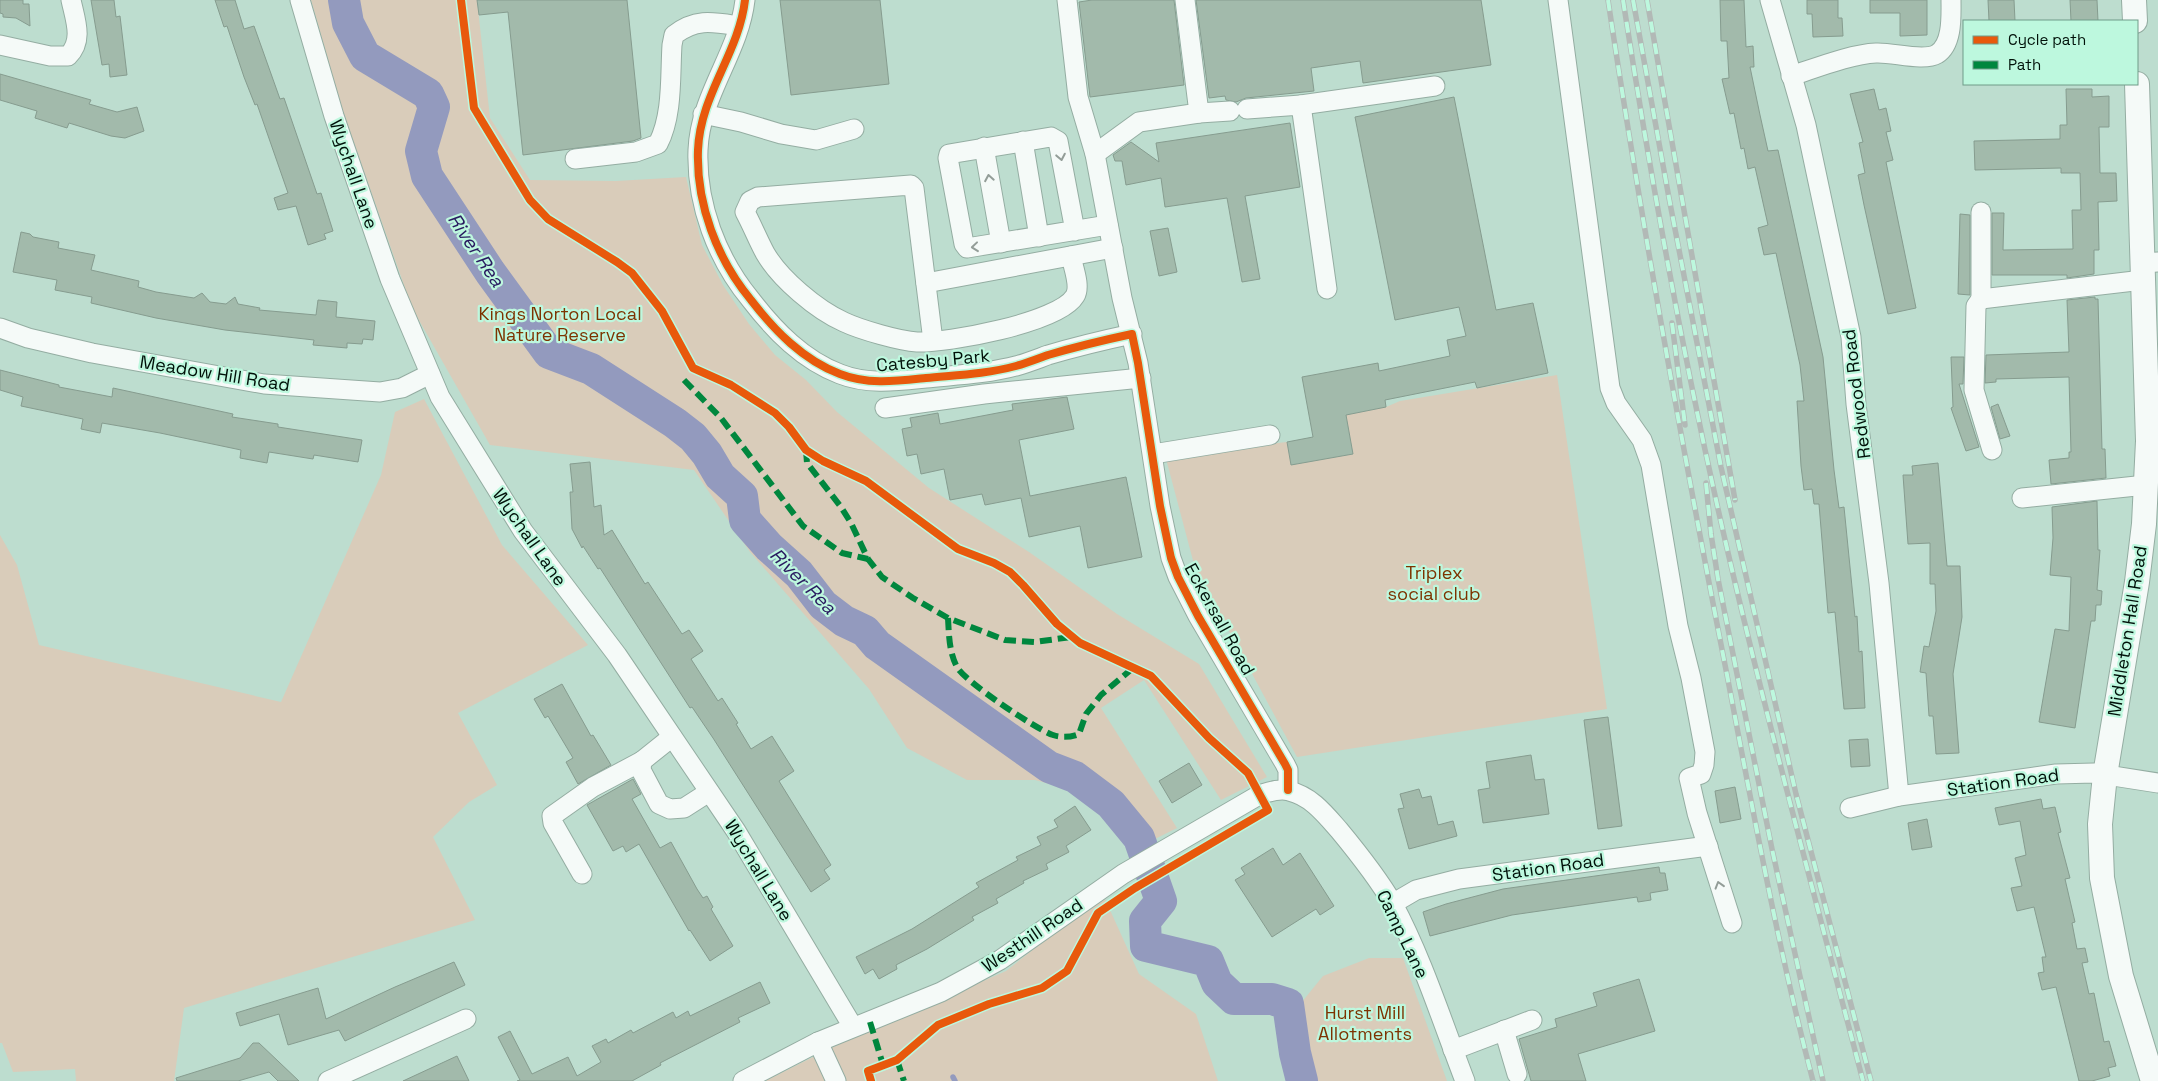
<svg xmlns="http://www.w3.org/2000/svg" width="2158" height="1081" viewBox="0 0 2158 1081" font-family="'Space Grotesk',sans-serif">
<rect width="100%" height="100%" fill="#bdddcf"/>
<g fill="#d9ccba">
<path d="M311 0H477L490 118 530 180 616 181 686 177 702 245 723 285 749 324 775 355 806 380 837 412 929 488 1029 552 1117 614 1199 664 1267 777 1221 800 1144 680 1101 708 1177 828 1133 850 1080 792 1035 780H967L907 748 869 689 750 552 694 470 490 445 412 308 342 109Z"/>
<path d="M1557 375 1607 709 1297 757 1195 568 1165 455 1287 442 1291 465 1353 454 1346 415 1386 407 1400 401Z"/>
<path d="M424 399 502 545 588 645 458 713 497 785 469 802 433 837 475 920 184 1008 174 1081H76L75 1069 13 1072 2 1043H0V535L17 565 39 645 281 702 381 475 395 412Z"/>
<path d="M1105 899 1139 974 1196 1014 1218 1081H765L843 1042 1006 971 1088 906Z"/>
<path d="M1369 958H1403L1447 1081H1310L1302 1050 1293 1030 1297 1008 1323 976Z"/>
</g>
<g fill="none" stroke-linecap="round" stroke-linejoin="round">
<path stroke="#939abe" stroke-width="5.5" d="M953 1077 955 1081"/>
<path stroke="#939abe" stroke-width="32" d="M344 0 348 23 365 56 428 94 434 107 421 151 427 176 490 272 549 353 591 369 675 423 693 437 707 454 720 476 742 496 745 520 769 547 799 574 823 605 844 621 865 631 877 645 1049 767 1075 777 1111 804 1139 838 1161 901 1145 921 1146 946 1208 961 1217 983 1234 999H1272L1288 1004 1295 1053 1302 1081"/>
</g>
<g fill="#a2baab" stroke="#869c8f">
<path d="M0 0H23V4H29L30 26 16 18 3 17V14L0 13Z"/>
<path d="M91 0H114L116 17 120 16 127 75 110 77 109 64 102 65Z"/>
<path d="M215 0H235L244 29 254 26 280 99 284 98 317 194 321 193 333 231 324 234 326 239 308 245 296 206 278 210 274 198 288 193 257 104 255 105 244 77 227 26 224 27Z"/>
<path d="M477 0H627L641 138 633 141 523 155 508 12 479 15Z"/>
<path d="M780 0H880L889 84 791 95Z"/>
<path d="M1092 0H1174L1184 85 1090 97 1079 2Z"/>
<path d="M1196 0H1481L1491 65 1363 83 1360 61 1311 68 1314 91 1246 98 1236 102 1226 100 1225 96 1209 98Z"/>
<path d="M1720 0H1744L1746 47 1753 46 1754 67H1750L1760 115 1768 151 1778 150 1823 357 1834 470 1839 508 1844 507 1855 617 1857 616 1859 652 1862 651 1865 708 1844 709 1835 612 1828 613 1819 504H1814L1812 489 1804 490 1801 466 1797 401H1804L1800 365 1776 253 1764 255 1758 228 1768 225 1755 167 1748 169 1744 148 1741 149 1734 113 1730 114 1722 79 1729 78 1727 41H1721Z"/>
<path d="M1807 0H1838V18H1842L1843 36 1813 37 1812 14H1807Z"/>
<path d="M1870 0H1927V35L1900 36V13H1870Z"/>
<path d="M1988 0H2014L2015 21H1989Z"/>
<path d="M2070 0H2097L2098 21H2071Z"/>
<path d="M0 74 91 100 89 104 117 112 137 107 144 131 125 138 111 136 69 123 67 128 35 118 37 111 0 100Z"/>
<path d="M1874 89 1879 110 1886 108 1891 131 1886 132 1893 160 1886 162 1916 308 1888 314 1864 205 1858 175 1865 173 1859 143 1863 142 1850 94Z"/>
<path d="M2066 89H2092V97L2109 96V127H2099L2100 173H2116L2117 201 2098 202 2099 250H2094V274L2067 278V275H1992V213H2004L2003 250 2073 249 2072 210H2081L2080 173H2061V168L1975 170 1974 141 2060 139V125H2067Z"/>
<path d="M1454 97 1496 310 1533 303 1548 373 1477 388 1475 382 1385 400 1386 407 1346 415 1353 454 1291 465 1287 442 1313 437 1302 377 1378 363 1379 371 1450 356 1447 340 1466 336 1459 307 1395 320 1355 117Z"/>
<path d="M1290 123 1300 187 1245 196 1260 279 1242 282 1227 198 1165 207 1161 178 1126 185 1122 161H1115L1113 155 1131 142 1159 162 1156 143Z"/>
<path d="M1960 214 1970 215V295L1958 294Z"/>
<path d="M1168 228 1177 272 1159 276 1150 231Z"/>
<path d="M21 232 30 234 33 237 59 242 58 248 95 255 91 270 139 281 138 287 156 292 194 298 202 293 210 302 226 304 235 297 238 304 260 308 259 310 316 315 318 300 337 302 336 317 375 321 373 340 363 339 362 344 347 343V348L313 345 314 340 225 330 156 318 91 303 92 297 55 290 57 280 13 272Z"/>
<path d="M2095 297V299H2098L2102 449H2105L2106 478 2051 484 2049 460 2069 458V452H2071L2069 377 1996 379V382L1985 383 1986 355 2069 352 2067 300Z"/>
<path d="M1951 357H1964L1963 384H1959L1979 447 1966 451 1951 408 1953 407Z"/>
<path d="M0 370 59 385V387L112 397 113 388 233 414 232 417 278 424V427L362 440 358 462 314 455 313 459 269 452 267 463 240 458 241 450 160 433 102 423 100 433 81 429 83 419 21 406 23 397 0 390Z"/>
<path d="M1067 397 1074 429 1019 440 1030 496 1126 477 1142 557 1088 568 1080 526 1029 537 1021 498 985 505 982 494 950 500 944 469 921 474 917 454 907 456 902 429 912 427 910 418 938 413 940 424 1013 410 1012 404Z"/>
<path d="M1998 404 2010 436 2000 439 1991 407Z"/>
<path d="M590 462 594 507 601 505 604 535 612 530 645 584 648 582 682 634 689 630 703 651 691 659 718 701 722 698 738 723 736 724 751 749 772 736 794 771 779 781 831 865 824 870 830 879 811 892 713 738 692 707 690 708 600 568 598 569 583 546 582 548 572 529 570 492H573L570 464Z"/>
<path d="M1938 463 1947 566H1960L1962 617 1953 674 1959 753 1936 754 1933 716H1929L1926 673 1920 672 1924 646 1929 647 1936 611 1935 584H1930V543L1908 544 1903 475H1913L1912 466Z"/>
<path d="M2097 501 2098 550H2100L2097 590 2102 591 2101 605H2096L2095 621H2091L2075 728 2039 722 2055 629 2069 631 2071 577 2050 575 2053 538 2052 507Z"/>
<path d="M562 684 591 736 593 735 611 765 578 784 566 762 573 758 548 716 545 718 534 699Z"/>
<path d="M1608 717 1622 826 1598 829 1584 720Z"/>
<path d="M1868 739 1870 766 1851 767 1849 740Z"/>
<path d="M1531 755 1535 780 1544 779 1549 814 1483 823 1478 790 1490 788 1486 762Z"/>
<path d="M1189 763 1202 785 1172 803 1159 781Z"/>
<path d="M633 779 641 794 632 799 660 848 671 842 697 889 703 898 707 896 713 907 711 909 733 946 710 961 690 930 689 931 639 844 626 852 623 846 613 851 587 805Z"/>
<path d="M1735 787 1741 819 1720 823 1715 791Z"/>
<path d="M1419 789 1422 798 1431 796 1438 825 1453 821 1457 836 1409 849 1398 809 1404 808 1400 794Z"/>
<path d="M2041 799 2043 809 2055 807 2061 832 2058 833 2070 878 2065 879 2075 922 2072 923 2077 949 2085 948 2088 962 2082 963 2089 994 2094 993 2104 1042 2109 1041 2116 1066 2108 1068 2110 1076 2092 1081H2079L2056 987 2042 990 2038 973 2044 972 2042 957H2046L2034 907 2017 911 2011 888 2022 886 2015 858 2026 855 2020 821 1999 825 1995 808Z"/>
<path d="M1075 806 1091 830 1066 846 1069 852 1046 864 1048 869 1023 881 1024 883 996 899 998 903 972 917 974 920 927 949 896 965 897 969 879 979 873 969 865 974 856 957 912 929 979 887 976 883 1018 860 1016 857 1041 845 1037 837 1058 827 1054 820Z"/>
<path d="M1927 819 1932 847 1912 850 1908 823Z"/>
<path d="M1273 848 1283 865 1300 853 1334 906 1320 915 1316 909 1272 937 1235 880 1245 874 1241 868Z"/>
<path d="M1659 867 1660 873H1665L1668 890 1650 893 1651 900 1638 902 1637 897 1512 915 1430 936 1423 912 1446 904 1503 889Z"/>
<path d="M454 962 465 985 345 1041 339 1030 288 1045 279 1014 240 1026 236 1013 318 988 326 1019 395 987Z"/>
<path d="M1639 979 1655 1031 1578 1054 1586 1081H1531L1519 1039 1557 1027 1555 1019 1597 1006 1593 993Z"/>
<path d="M760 982 770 1003 738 1018 740 1022 660 1063 661 1065 632 1081H517L520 1080 498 1037 510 1031 532 1074 568 1057 577 1076 601 1062 592 1046 606 1039 608 1043 631 1030 633 1033 673 1012 676 1018 688 1011 690 1016Z"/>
<path d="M253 1043H259L299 1081H278L269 1072 238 1081H177L176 1078 240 1058Z"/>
<path d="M457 1056 469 1081H403Z"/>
</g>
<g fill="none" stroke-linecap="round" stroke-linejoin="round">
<defs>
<g id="minor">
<path d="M300 0 334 116 390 279 440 397 523 531 617 655 736 831 853 1027"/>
<path d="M745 0C739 53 700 95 698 150 696 204 717 259 751 300 775 331 803 360 840 374 868 385 897 381 926 378 956 375 986 374 1016 366 1027 363 1037 359 1048 355 1075 347 1104 340 1132 334"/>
<path d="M1067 0 1078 97 1095 154 1122 298 1138 363 1160 506 1171 558 1178 577 1198 616 1285 764 1288 770V790"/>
<path d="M1558 0 1610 388 1616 403 1642 440 1651 465 1678 626 1691 678 1705 752 1704 765 1701 774 1689 778 1697 813 1732 923"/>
<path d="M1770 0 1806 125 1851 337 1856 404 1879 583 1899 796"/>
<path d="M0 45 50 56H68C84 41 75 19 71 0"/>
<path d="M1791 76C1816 68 1851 54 1876 53 1893 52 1923 62 1937 54 1953 44 1951 15 1951 0"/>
<path d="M1301 105 1435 86"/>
<path d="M1247 109 1301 105 1327 289"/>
<path d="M1199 113 1230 111"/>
<path d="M703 114 741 122 781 134 816 140 854 129"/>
<path d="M1023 141 1039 237"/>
<path d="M984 147 1001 243"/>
<path d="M1095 154 1139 122 1199 113 1185 0"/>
<path d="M575 159 636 152 658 144C673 115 670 76 672 45L674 35C696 18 713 22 739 26"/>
<path d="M1981 212V299"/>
<path d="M1075 231 1058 141 1051 137 949 154 948 158 964 244 967 248 1108 225"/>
<path d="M2143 263 2158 262"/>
<path d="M926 283 1113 248"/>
<path d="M0 328 28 338 92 353 264 384 380 392 402 388 430 374"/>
<path d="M933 341 914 188 911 185 758 197 750 201 745 212C752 225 758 240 765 253 780 279 817 310 844 322 861 330 900 341 917 342 947 343 1059 323 1075 296 1081 286 1073 267 1071 256"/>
<path d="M885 408 984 394 1141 378"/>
<path d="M1992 450 1974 390 1976 306 1981 299 2143 280"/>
<path d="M1153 454 1270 435"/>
<path d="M2022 498 2146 485"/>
<path d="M672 737 642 761 641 770 659 804 670 809 684 808 709 792"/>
<path d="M1850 808 1899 796 2056 774 2094 773 2158 783"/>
<path d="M582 874 553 823 552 816 593 787 642 761"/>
<path d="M1392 904 1416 890 1459 879 1708 846"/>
<path d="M1504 1030 1517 1074"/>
<path d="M818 1042 836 1081"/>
<path d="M1453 1050 1532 1020"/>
<path d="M328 1081 466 1019"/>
<path d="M743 1081 818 1042 941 992 1000 960 1123 874 1259 795C1269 792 1279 788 1289 791 1311 796 1325 814 1339 830 1358 853 1378 878 1393 904 1422 958 1443 1024 1465 1081"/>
</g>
<g id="major">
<path d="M2134 0 2135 21"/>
<path d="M2137 84 2148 441 2144 524 2137 582 2105 775 2100 824 2102 878 2121 976 2153 1081"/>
</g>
</defs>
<use href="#minor" stroke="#94ada2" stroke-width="21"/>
<use href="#major" stroke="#94ada2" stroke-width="26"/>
<use href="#minor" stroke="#f5faf8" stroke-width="19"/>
<use href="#major" stroke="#f5faf8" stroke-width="24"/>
<defs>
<g id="rail">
<path d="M1608 0C1642 226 1683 451 1727 675 1753 811 1778 948 1813 1081"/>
<path d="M1623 0C1653 193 1688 384 1733 574 1773 744 1819 912 1863 1081"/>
<path d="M1633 0 1669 198 1721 467 1796 794 1871 1081"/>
<path d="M1647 0 1735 500"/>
<path d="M1672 323 1685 425"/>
<path d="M1706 483 1711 534 1718 579 1772 849 1823 1081"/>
</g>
</defs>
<use href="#rail" stroke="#b2b9b6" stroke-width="5.5"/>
<use href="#rail" stroke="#bdf8de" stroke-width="4" stroke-dasharray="11" stroke-linecap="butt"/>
<g stroke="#00873e" stroke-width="6" stroke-dasharray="12 6" stroke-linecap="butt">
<path d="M684 380 721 418 803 526 842 553 868 559"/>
<path d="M806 450 807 463 841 507 851 523 868 559 882 577 913 598 948 618 1005 640 1035 642 1071 637"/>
<path d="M948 618C949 635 949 652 957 667 964 681 1037 730 1053 735 1061 738 1072 737 1079 734L1086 714 1101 695 1134 667"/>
<path d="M870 1022 883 1065"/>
<path d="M897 1060 904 1081"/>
</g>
<defs>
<g id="cycleway">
<path d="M461 0 474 108 530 200 548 219 617 262 632 273 662 311 693 368 731 385 775 413 789 427 806 450 823 461 866 481 958 549 994 563 1010 572 1023 585 1057 624 1080 643 1151 676 1209 738 1248 773 1268 810 1135 888 1098 913 1067 971 1042 988 989 1004 938 1025 897 1060 868 1071 871 1081"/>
<path d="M745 0C739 53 700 95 698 150 696 204 717 259 751 300 775 331 803 360 840 374 868 385 897 381 926 378 956 375 986 374 1016 366 1027 363 1037 359 1048 355 1075 347 1104 340 1132 334L1138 363 1160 506 1171 558 1178 577 1198 616 1285 764 1288 770V790"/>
</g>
</defs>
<use href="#cycleway" stroke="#bdf8de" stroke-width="11"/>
<use href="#cycleway" stroke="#e8590c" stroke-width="8"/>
</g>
<defs><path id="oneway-chevron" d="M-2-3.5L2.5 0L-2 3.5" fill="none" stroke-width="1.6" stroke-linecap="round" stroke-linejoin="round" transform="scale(1.25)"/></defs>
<g stroke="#939d98">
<use href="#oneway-chevron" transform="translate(1061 157) rotate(79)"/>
<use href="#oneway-chevron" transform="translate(989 178) rotate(-100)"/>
<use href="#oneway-chevron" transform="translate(975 247) rotate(174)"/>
<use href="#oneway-chevron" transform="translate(1719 885) rotate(-107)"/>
</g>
<g text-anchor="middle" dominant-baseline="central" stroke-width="4.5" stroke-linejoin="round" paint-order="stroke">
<g font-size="18" fill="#001109" stroke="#bdf8de">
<text transform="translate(354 174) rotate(71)">Wychall Lane</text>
<text transform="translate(933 360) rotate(-5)">Catesby Park</text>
<text transform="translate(215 373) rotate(9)">Meadow Hill Road</text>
<text transform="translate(1856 394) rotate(-97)">Redwood Road</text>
<text transform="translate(530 537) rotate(55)">Wychall Lane</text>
<text transform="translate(1220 619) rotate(61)">Eckersall Road</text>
<text transform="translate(2127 631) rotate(-81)">Middleton Hall Road</text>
<text transform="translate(2003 782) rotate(-8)">Station Road</text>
<text transform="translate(1548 867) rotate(-8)">Station Road</text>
<text transform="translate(759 870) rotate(59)">Wychall Lane</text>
<text transform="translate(1403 934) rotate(64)">Camp Lane</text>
<text transform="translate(1032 935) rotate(-34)">Westhill Road</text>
</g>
<g font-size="18" fill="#7d3301" stroke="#bdf8de">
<text x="560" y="313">Kings Norton Local<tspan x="560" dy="21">Nature Reserve</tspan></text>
<text x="1434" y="572">Triplex<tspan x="1434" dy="21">social club</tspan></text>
<text x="1365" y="1012">Hurst Mill<tspan x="1365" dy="21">Allotments</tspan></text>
</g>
<g font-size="19" font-style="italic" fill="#291b60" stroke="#bdf8de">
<text transform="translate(476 250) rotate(56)">River Rea</text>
<text transform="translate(803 581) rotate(45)">River Rea</text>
</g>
</g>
<rect x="1963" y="20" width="175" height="65" fill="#bdf8de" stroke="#719c89"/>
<rect x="1973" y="36" width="25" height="8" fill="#e8590c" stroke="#719c89"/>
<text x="2008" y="45" font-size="15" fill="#001109">Cycle path</text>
<rect x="1973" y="61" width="25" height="8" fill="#00873e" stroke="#719c89"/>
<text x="2008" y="70" font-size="15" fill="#001109">Path</text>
</svg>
